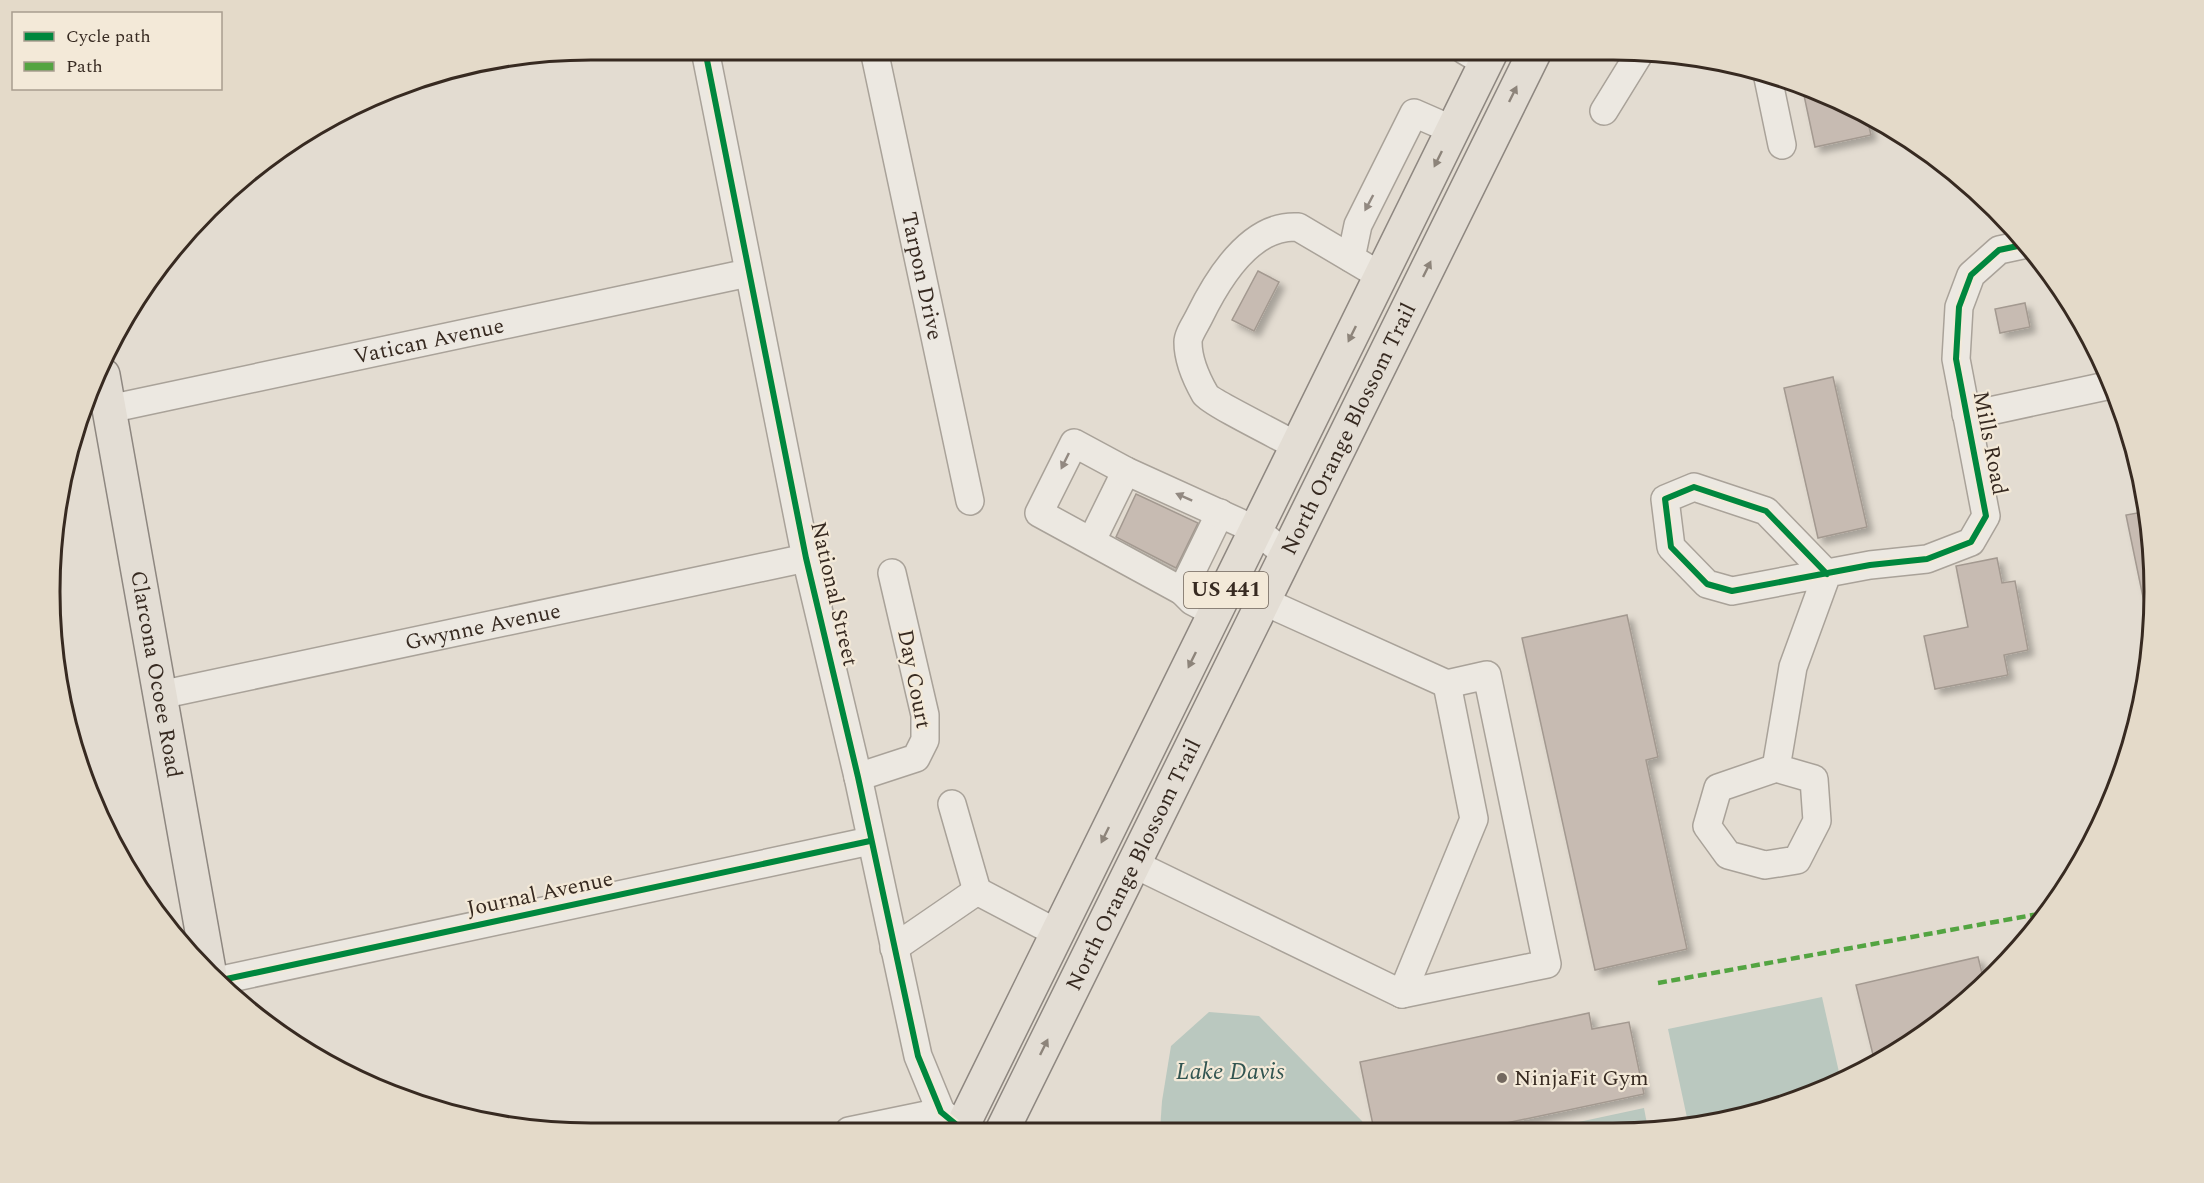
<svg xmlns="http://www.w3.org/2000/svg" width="2204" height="1183" viewBox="0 0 2204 1183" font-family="Spectral,serif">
<defs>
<filter id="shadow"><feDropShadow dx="5.5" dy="5.5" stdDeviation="3" flood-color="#0004"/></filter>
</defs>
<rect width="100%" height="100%" fill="#e3dcd1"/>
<g fill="#bac8bf">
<path d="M1822 997 1841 1081 1820 1092 1689 1127 1668 1029Z"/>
<path d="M1209 1012 1259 1016 1362 1121 1366 1130H1160L1162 1101 1171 1046Z"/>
<path d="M1644 1108 1648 1129H1546Z"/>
</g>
<g fill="#c7bbb2" stroke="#a39990" stroke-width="1.5" filter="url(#shadow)">
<path d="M1802 86 1853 106 1866 114 1871 135 1815 147Z"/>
<path d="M1258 271 1279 282 1254 331 1232 320Z"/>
<path d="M2025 303 2030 327 2000 333 1995 309Z"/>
<path d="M1833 377 1867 527 1818 538 1784 388Z"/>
<path d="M1136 494 1198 523 1176 568 1116 537Z"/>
<path d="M2148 511 2150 521 2152 601 2144 602 2126 515Z"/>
<path d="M1997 558 2002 583 2015 581 2028 650 2004 655 2008 675 1935 689 1924 636 1968 627 1956 566Z"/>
<path d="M1627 615 1658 757 1646 760 1687 949 1595 970 1522 638Z"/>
<path d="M1978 957 1984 981 1923 1034 1908 1037 1909 1044 1875 1063 1856 985Z"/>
<path d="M1589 1013 1592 1029 1629 1022 1644 1094 1478 1129 1374 1130 1360 1062Z"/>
</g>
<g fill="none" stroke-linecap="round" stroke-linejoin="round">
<defs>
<g id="minor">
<path d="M705 50 806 558 858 777 918 1056 941 1112 964 1131"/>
<path id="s1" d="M874 50 970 501"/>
<path d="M1464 50 1486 63"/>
<path d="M1767 73 1782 145"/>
<path d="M1604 111 1641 51"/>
<path d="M1351 258 1358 225 1414 113 1453 130"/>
<path id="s2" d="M109 409 748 273"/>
<path d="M1966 414 1990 411 2111 385"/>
<path d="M1297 446C1283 438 1210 402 1205 394 1197 380 1188 359 1188 342 1188 335 1195 325 1199 317 1217 280 1250 224 1298 227L1381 276"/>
<path d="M1092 540 1126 471"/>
<path d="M1182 591 1220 513"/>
<path d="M1215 613 1192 601 1182 591 1039 513 1074 443 1126 471 1256 530 1286 554"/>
<path id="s3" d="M160 695 806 558"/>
<path d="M1776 768 1718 788 1707 826 1728 855 1765 865 1797 860 1817 821 1814 779 1776 768 1793 667 1827 574 1766 511 1694 487 1665 499 1671 547 1707 584 1732 591 1870 565 1927 559 1971 542 1986 516 1956 359 1959 307 1971 275 1999 250 2027 244"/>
<path d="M858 777 916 758 925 740V715L892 573"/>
<path d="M952 804 977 891"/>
<path d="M1134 864 1402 994 1547 964 1487 675 1447 684 1263 601"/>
<path d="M894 948 977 891 1057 933"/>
<path d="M217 981 870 841"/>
<path d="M1402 994 1474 819 1447 684"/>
<path d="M849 1131 941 1112"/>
</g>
<g id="major">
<path id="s4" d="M103 375 210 976"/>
<path d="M960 1131 1492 50"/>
<path id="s5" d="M1002 1131 1535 51"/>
</g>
</defs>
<use href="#minor" stroke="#a9a299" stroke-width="30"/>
<use href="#major" stroke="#8e8780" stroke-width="36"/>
<use href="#minor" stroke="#ece8e1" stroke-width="27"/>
<use href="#major" stroke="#e3ddd4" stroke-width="33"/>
<path stroke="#53a441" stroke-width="4.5" stroke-dasharray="9 4.5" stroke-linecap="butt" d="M1658 983 2044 913"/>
<defs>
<g id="cycleway">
<path d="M705 50 806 558 858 777 918 1056 941 1112 964 1131"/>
<path d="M1827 574 1766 511 1694 487 1665 499 1671 547 1707 584 1732 591 1870 565 1927 559 1971 542 1986 516 1956 359 1959 307 1971 275 1999 250 2027 244"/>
<path d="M217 981 870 841"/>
</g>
</defs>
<use href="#cycleway" stroke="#f3e9d8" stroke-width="10"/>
<use href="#cycleway" stroke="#00873e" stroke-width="6"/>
</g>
<defs><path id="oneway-solid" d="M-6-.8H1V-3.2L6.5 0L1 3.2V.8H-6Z" transform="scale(1.5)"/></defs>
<g fill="#8d847a">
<use href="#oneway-solid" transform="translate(1513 94) rotate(-64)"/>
<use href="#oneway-solid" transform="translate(1438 159) rotate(116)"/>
<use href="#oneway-solid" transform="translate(1427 269) rotate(-64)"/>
<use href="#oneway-solid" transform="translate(1352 334) rotate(116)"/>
<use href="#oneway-solid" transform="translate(1192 660) rotate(116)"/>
<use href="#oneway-solid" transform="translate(1105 835) rotate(116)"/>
<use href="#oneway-solid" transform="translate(1044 1047) rotate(-64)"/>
</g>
<g fill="#928981">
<use href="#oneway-solid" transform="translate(1369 203) rotate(118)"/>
<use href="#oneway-solid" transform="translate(1065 461) rotate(116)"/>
<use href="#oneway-solid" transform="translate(1184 497) rotate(-156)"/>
</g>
<circle fill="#73685f" stroke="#f3e9d8" stroke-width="2" cx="1502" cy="1078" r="6"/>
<g text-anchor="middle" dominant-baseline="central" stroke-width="4.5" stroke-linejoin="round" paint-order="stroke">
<rect fill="#f3e9d8" stroke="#6f6358" stroke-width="1.5" x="1184" y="572" width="84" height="36" rx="4.5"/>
<g font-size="21" font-weight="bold" fill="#372a21">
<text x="1226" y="590">US 441</text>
</g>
<g font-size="22" fill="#372a21" stroke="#f3e9d8">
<text stroke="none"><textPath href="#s1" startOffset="231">Tarpon Drive</textPath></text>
<text stroke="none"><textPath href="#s2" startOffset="327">Vatican Avenue</textPath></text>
<text stroke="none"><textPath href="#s5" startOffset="783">North Orange Blossom Trail</textPath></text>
<text transform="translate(1990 443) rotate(79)">Mills Road</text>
<text transform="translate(834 594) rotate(77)">National Street</text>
<text stroke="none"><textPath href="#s3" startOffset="330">Gwynne Avenue</textPath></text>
<text stroke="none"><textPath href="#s4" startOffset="304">Clarcona Ocoee Road</textPath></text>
<text transform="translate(914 679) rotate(79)">Day Court</text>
<text stroke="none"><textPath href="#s5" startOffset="297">North Orange Blossom Trail</textPath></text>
<text transform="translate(540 894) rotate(-12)">Journal Avenue</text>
</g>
<g font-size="22" fill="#372a21" stroke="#f3e9d8" text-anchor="start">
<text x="1514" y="1078">NinjaFit Gym</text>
</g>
<g font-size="24" font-style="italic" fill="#325551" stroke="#f3e9d8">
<text x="1230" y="1072">Lake Davis</text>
</g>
</g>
<path d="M0 0H2204V1183H0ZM591 60H1613A531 531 0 0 1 2144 591V592A531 531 0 0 1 1613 1123H591A531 531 0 0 1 60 592V591A531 531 0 0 1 591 60Z" fill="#e4dac9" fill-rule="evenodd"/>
<path fill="none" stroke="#372a21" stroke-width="3" d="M591 60H1613A531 531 0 0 1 2144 591V592A531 531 0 0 1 1613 1123H591A531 531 0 0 1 60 592V591A531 531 0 0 1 591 60Z"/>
<rect x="12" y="12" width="210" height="78" fill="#f3e9d8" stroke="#a89d8f" stroke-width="1.5"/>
<rect x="24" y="32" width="30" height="9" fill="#00873e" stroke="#a89d8f" stroke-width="1.5"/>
<text x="66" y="42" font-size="18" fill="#372a21">Cycle path</text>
<rect x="24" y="62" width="30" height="9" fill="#53a441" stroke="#a89d8f" stroke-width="1.5"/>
<text x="66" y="72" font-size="18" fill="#372a21">Path</text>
</svg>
